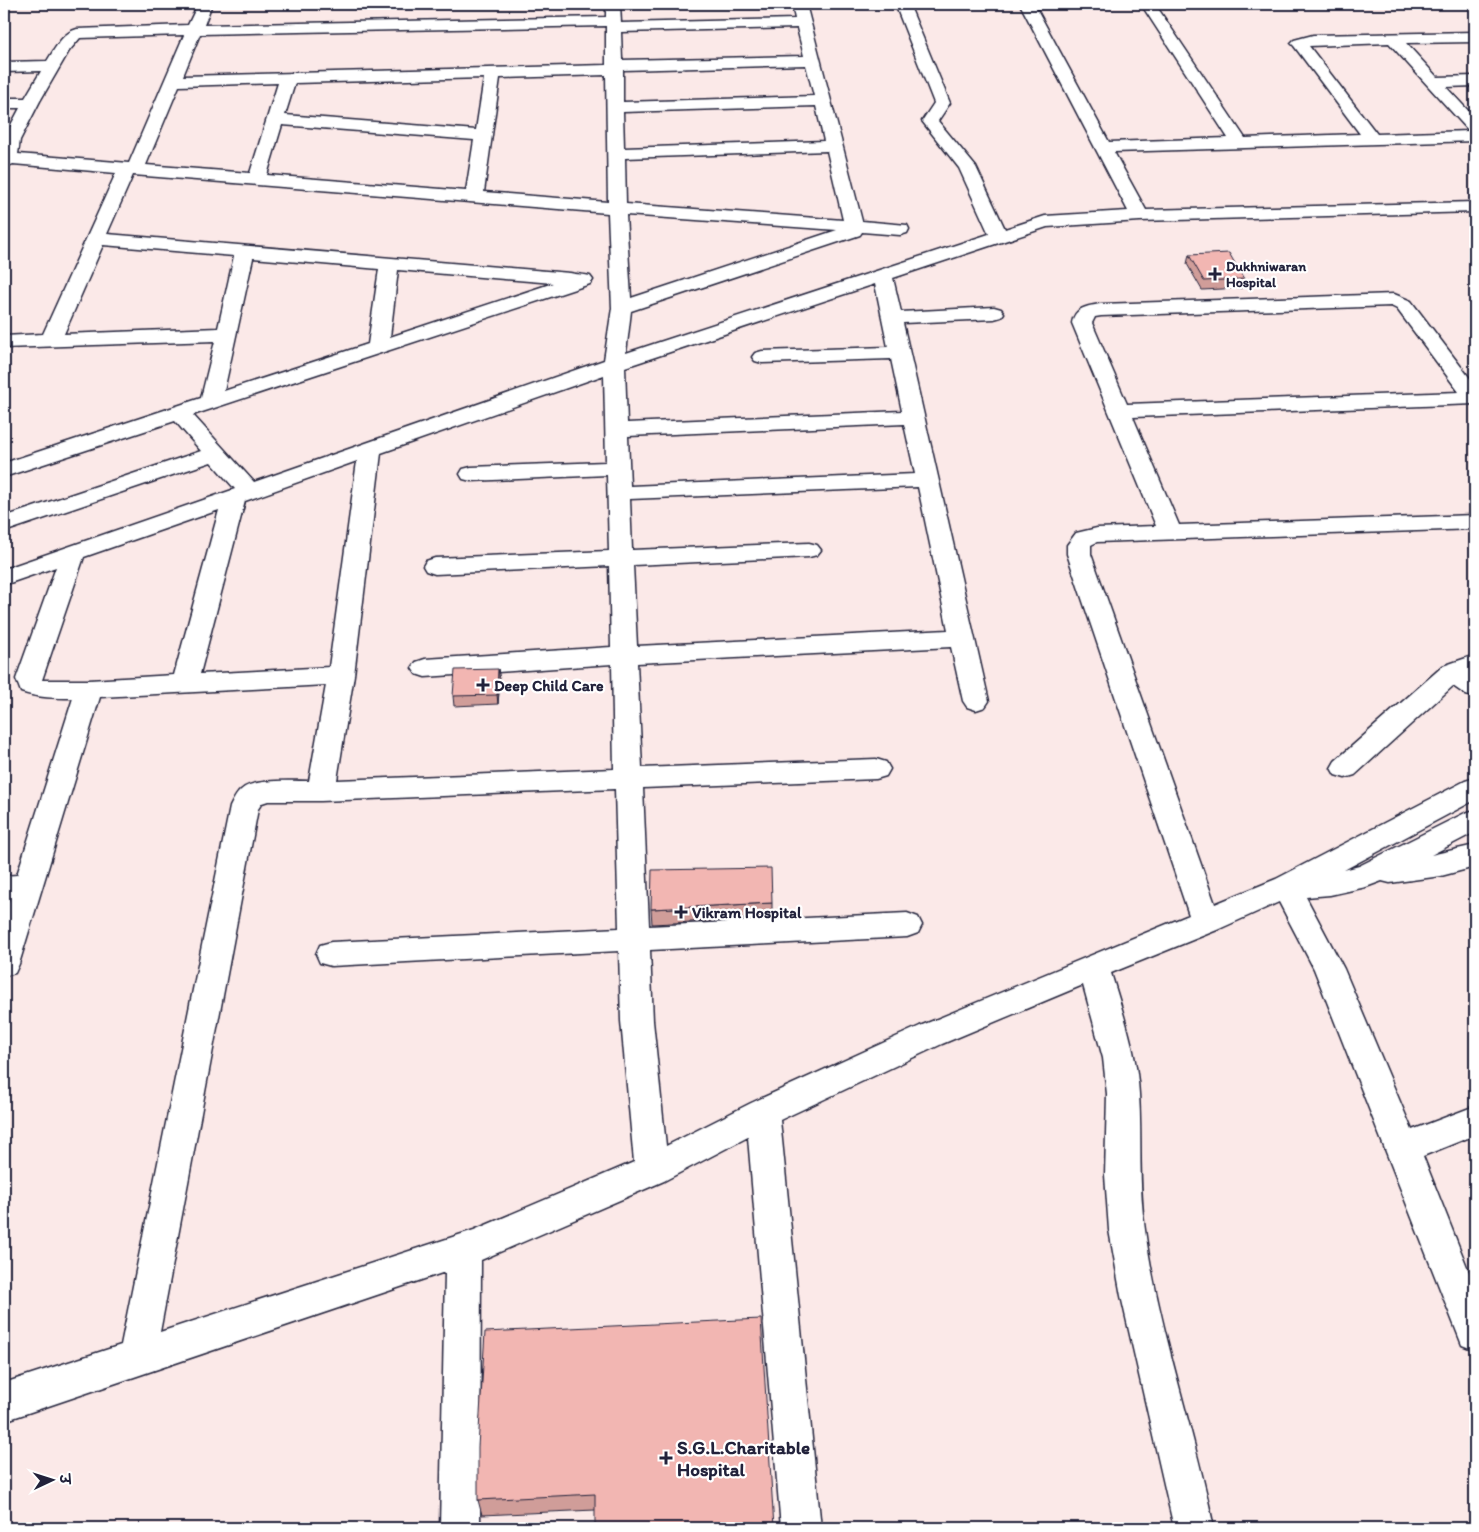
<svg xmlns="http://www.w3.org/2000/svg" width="1479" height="1532" viewBox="0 0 1479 1532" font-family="Itim,'Playpen Sans Deva',sans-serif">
<rect width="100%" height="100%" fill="#fbe9e8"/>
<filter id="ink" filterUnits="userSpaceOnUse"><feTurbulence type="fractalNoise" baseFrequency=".02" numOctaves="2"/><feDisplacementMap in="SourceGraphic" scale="10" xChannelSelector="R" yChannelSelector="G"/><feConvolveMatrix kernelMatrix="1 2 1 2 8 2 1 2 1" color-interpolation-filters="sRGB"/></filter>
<g filter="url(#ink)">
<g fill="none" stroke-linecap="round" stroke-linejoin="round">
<defs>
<g id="minor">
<path d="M198 4H212L204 25 606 17V4H620L621 23 795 19 792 4H806L862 221 907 225 909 229 907 233 900 235 862 232 860 235 631 311 626 353 989 234 959 168 922 121 934 103 895 4H909L950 103 938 121 976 167 1005 229 1045 216 1128 211 1020 4H1034L1109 142 1228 138 1141 4H1155L1245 138 1360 134 1294 46 1291 43 1294 40 1313 35 1475 32V42L1406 43 1437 77 1475 76V86L1446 87 1475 118V141L1114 152 1146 210 1475 202V212L1140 221 1047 227 893 278 901 312 994 307 1001 309 1004 313 1001 317 994 319 903 323 989 701 985 707 976 710 967 707 963 701 951 647 637 663 642 768 876 759 886 762 890 769 886 776 876 779 643 788 649 926 907 913 918 917 922 925 918 933 907 937 650 950 653 1021 666 1146 751 1103 920 1026 1189 915 1067 554V545L1076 533 1097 528 1156 526 1072 323C1075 307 1088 306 1101 304L1394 294 1411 301 1475 385V404L1133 417 1179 525 1475 515V529L1097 542 1091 545V554L1215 904 1276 879 1465 781 1475 778V800L1344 870 1359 866 1465 813 1475 810V832L1431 855 1475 845V867L1441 876 1390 883 1382 881 1366 887 1330 895 1306 897 1344 969 1412 1130 1475 1106V1135L1423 1156 1475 1287V1350L1462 1345 1314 969 1279 902 1217 930 1111 973C1123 1013 1137 1053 1139 1094 1142 1140 1138 1185 1145 1230 1159 1331 1194 1428 1214 1528H1174L1121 1296 1109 1230 1105 1175 1107 1094 1103 1058 1083 985 942 1044 780 1120 821 1528H781L748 1137 664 1181 481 1260 480 1528H440L445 1272 4 1421V1383L121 1345 230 807C233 801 236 794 241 790 254 778 292 781 309 781L326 685 100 697 19 964 15 973 4 976V916L10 898H4V876L17 875 73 698C55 698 38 698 21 692L16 679 56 567 4 585V569L235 489 211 462 4 532V517L201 451 175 421 4 477V463L201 398 215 341 4 348V336L43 334 116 173 13 164 4 168V138L20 108H4V98H25L41 71 4 72V62L47 61C55 49 62 33 77 29L188 25ZM606 26V65L183 76 200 34ZM797 28 804 56 622 60 621 32ZM184 35 129 163 18 154 20 140 40 101 69 51 80 38ZM1389 43 1469 131 1377 134 1309 46ZM806 65 814 96 623 102V70ZM606 75 608 202 484 192 500 78ZM484 78 476 130 285 115 295 83ZM278 83 250 173 146 165 179 86ZM816 106 824 141 624 148 623 112ZM282 125 474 140 466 191 267 175ZM827 151 843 220 626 204 625 158ZM133 175 608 213 612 308 604 360 254 482 193 415 590 284 593 280 590 276C583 274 577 275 570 273L107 234ZM626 215 837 230 631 298ZM103 245 234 256 218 328 64 334ZM253 258 379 269 368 344 224 391ZM398 270 553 283 390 337ZM875 284 888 347 762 351 755 353 752 357 755 361 762 363 891 359 902 411 627 423 625 367ZM1391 306 1397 309 1459 392 1127 404 1092 323 1095 317 1101 316ZM604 375 606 462 471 467 463 469 460 474 463 479 471 481 607 475 609 551 435 558 426 561 423 566 426 571 435 574 609 566 611 647 425 659 416 662 412 668 416 674 425 677 612 664 614 769 337 780 354 675 381 453ZM904 424 915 474 630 486 628 436ZM357 461 329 667 200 674 245 501ZM918 487 948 630 637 646 633 565 809 557 817 555 821 550 817 545 809 543 632 550 630 499ZM219 510 174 675 89 680H42L84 557ZM615 789 619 928 331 942 320 945 316 954 320 963 331 966 619 951 621 1021 634 1162 474 1230 160 1332 258 809 262 803 268 801H321Z"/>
<path d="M1475 655V673L1472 674 1475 676V698L1466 695 1453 686 1355 775 1345 778 1335 775 1331 768 1335 761 1443 666Z"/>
</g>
</defs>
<use href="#minor" stroke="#22223b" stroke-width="3"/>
<use href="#minor" fill="#fff" fill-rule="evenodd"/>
</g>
<g fill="#d09d99" stroke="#22223b">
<path d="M1189 255 1244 279 1242 288 1202 290 1187 264Z"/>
<path d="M500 679 498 704 454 706 453 696Z"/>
<path d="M772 903V918L652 924 651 909Z"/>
<path d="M761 1319 595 1510 482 1515 478 1500Z"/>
</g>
<path fill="#a97f7d" stroke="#22223b" d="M498 669 500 679 498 704 497 695Z"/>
<g fill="#f2b6b2" stroke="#22223b">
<path d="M1229 253 1244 279 1204 281 1189 255Z"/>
<path d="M498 669 497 695 453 696 455 670Z"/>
<path d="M771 868 772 903 651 909 652 870Z"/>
<path d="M761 1319 774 1528H595V1494L478 1500V1447L485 1332Z"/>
</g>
</g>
<g fill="#22223b" stroke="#fff" stroke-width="2">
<path d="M1212.5 266.5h5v5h5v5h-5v5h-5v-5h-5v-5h5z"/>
<path d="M480.5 677.5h5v5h5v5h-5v5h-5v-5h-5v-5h5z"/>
<path d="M678.5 904.5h5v5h5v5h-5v5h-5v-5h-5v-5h5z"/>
<path d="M663.5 1450.5h5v5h5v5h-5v5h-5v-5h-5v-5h5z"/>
</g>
<g text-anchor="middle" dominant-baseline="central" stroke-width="4.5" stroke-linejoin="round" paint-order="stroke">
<g font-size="14" font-weight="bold" fill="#22223b" stroke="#fff" text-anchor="start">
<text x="1226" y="266">Dukhniwaran<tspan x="1226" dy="16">Hospital</tspan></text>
</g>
<g font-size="16" font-weight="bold" fill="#22223b" stroke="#fff" text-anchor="start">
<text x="494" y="685">Deep Child Care</text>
<text x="692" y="912">Vikram Hospital</text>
</g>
<g font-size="19" font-weight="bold" fill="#22223b" stroke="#fff" text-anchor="start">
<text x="677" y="1447">S.G.L.Charitable<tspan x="677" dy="22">Hospital</tspan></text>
</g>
</g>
<rect width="1479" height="1532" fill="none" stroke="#fff" stroke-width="20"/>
<rect x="10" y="10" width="1459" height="1512" fill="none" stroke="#22223b" stroke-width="2" filter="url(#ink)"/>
<g transform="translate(52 1480) rotate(86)" stroke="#ffffff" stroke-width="4" paint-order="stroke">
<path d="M0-4L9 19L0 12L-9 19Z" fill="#22223b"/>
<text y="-8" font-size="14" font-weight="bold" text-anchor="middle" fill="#22223b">उ</text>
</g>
</svg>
